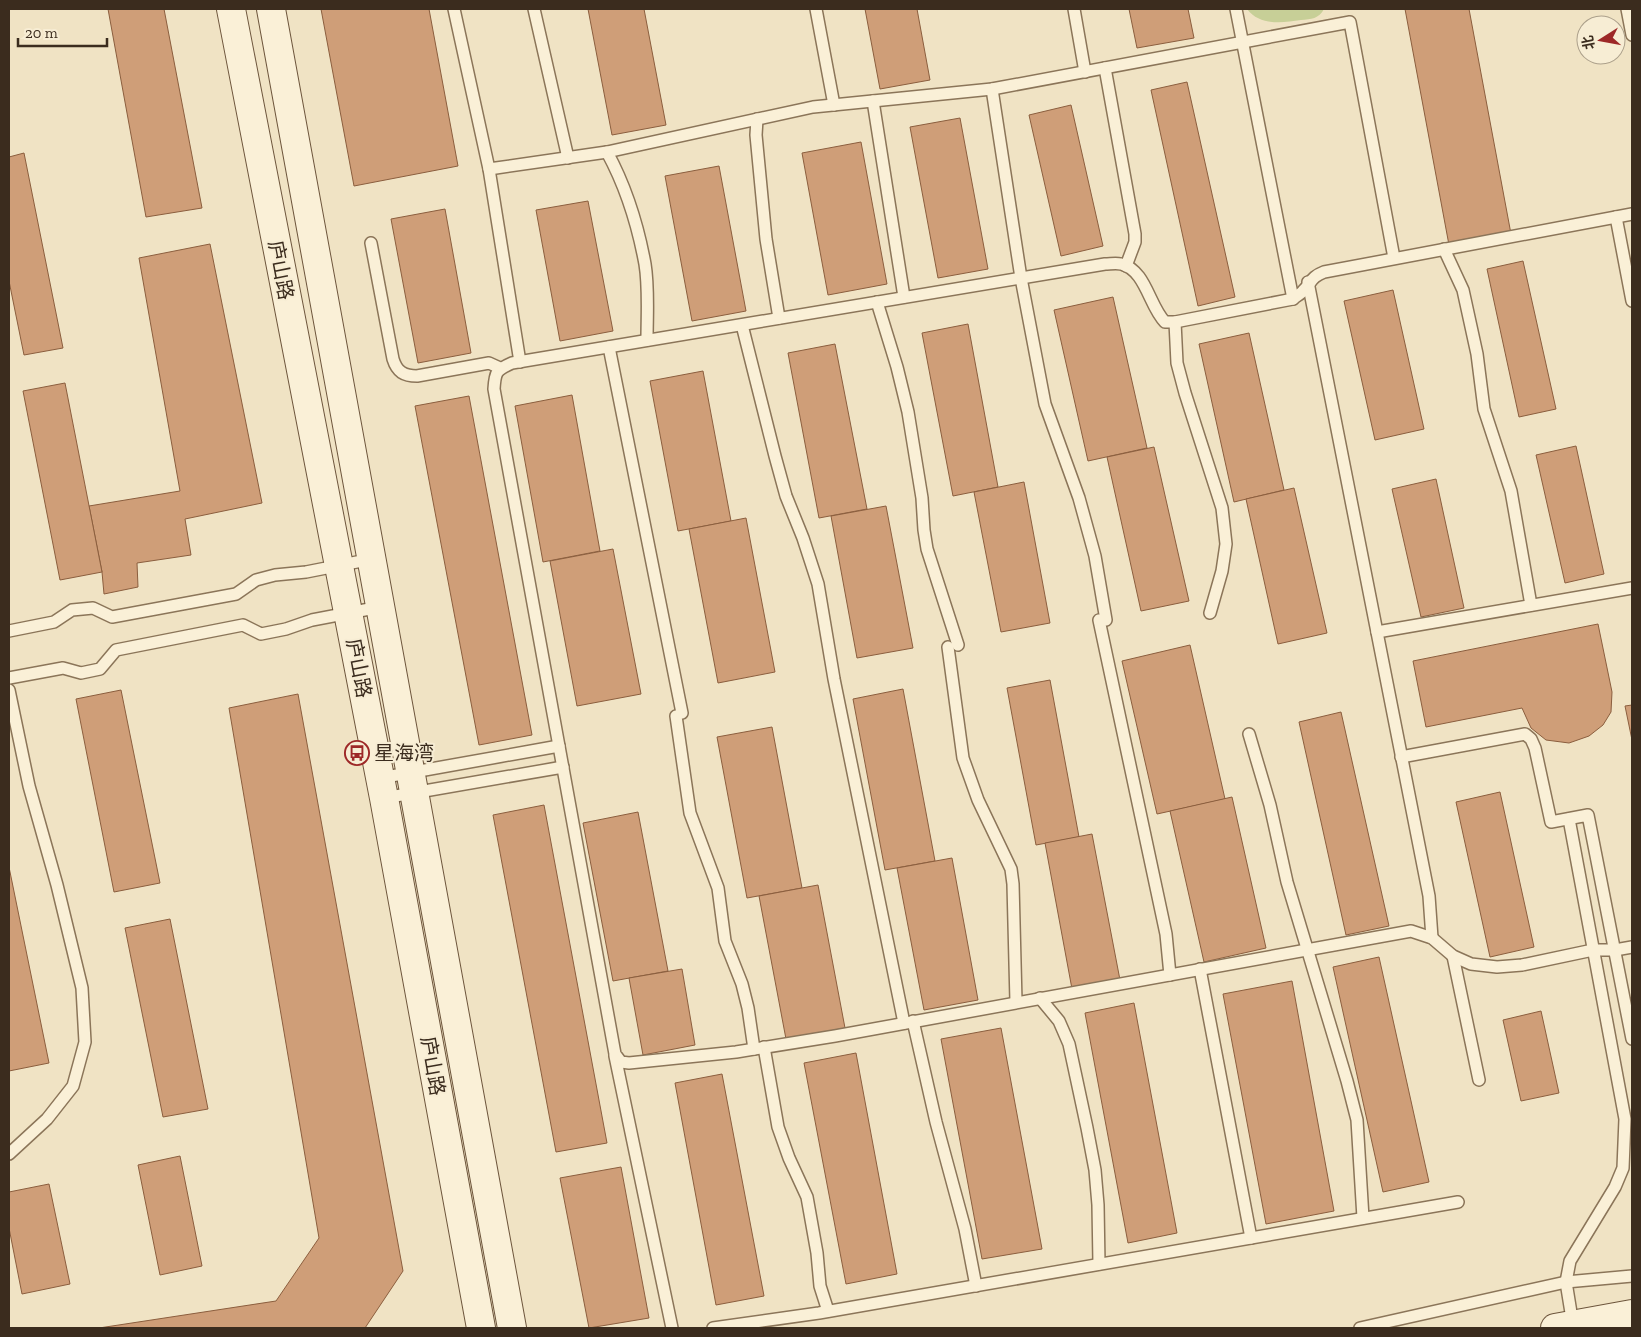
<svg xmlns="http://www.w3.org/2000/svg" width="1641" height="1337" viewBox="0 0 1641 1337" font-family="'Zilla Slab','Noto Sans SC',serif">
<rect width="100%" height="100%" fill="#f0e3c4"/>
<path fill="#c7cf97" d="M1247 9H1324C1319 19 1311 19 1301 20 1282 23 1260 26 1247 9Z"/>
<g fill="#cf9e78" stroke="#8b5e3e">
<path d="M108 9H164L202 208 146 217Z"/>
<path d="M321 9H429L458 166 354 186Z"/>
<path d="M588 9H644L666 125 612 135Z"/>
<path d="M865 9H917L930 80 880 89Z"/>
<path d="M1129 9H1188L1194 38 1137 48Z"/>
<path d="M1405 9H1469L1511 234 1449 245Z"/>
<path d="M1187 82 1235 297 1198 306 1151 90Z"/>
<path d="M1071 105 1103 246 1061 256 1029 115Z"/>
<path d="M960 118 988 269 938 278 910 127Z"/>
<path d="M861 142 887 284 828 295 802 153Z"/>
<path d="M24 153 63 348 24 355 9 281V157Z"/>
<path d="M719 166 746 311 692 321 665 176Z"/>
<path d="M588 201 613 331 560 341 536 210Z"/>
<path d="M445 209 471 353 418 363 391 219Z"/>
<path d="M210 244 262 503 185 519 191 555 137 563 138 587 104 594 102 572 89 506 180 491 139 258Z"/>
<path d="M1523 261 1556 409 1519 417 1487 269Z"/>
<path d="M1393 290 1424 429 1375 440 1344 301Z"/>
<path d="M1113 297 1147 448 1088 461 1054 310Z"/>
<path d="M968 324 998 487 953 496 922 333Z"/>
<path d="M1249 333 1284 490 1234 502 1199 344Z"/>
<path d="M835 344 867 509 819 518 788 353Z"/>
<path d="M703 371 731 521 678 531 650 381Z"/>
<path d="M65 383 102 572 60 580 23 391Z"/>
<path d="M572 395 600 551 543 562 515 406Z"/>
<path d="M469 396 532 735 479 745 415 406Z"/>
<path d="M1576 446 1604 574 1565 583 1536 455Z"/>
<path d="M1154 447 1189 601 1141 611 1107 457Z"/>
<path d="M1436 479 1464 608 1421 617 1392 489Z"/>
<path d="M1024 482 1050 623 1001 632 974 492Z"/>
<path d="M1294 488 1327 633 1278 644 1246 499Z"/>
<path d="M886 506 913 648 857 658 831 516Z"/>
<path d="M746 518 775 672 718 683 689 529Z"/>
<path d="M613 549 641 694 577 706 550 561Z"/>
<path d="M1598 624 1612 692 1611 712 1603 725 1589 736 1569 743 1546 740 1531 728 1522 708 1426 727 1413 661Z"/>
<path d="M1190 645 1225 799 1157 814 1122 661Z"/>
<path d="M1050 680 1079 837 1036 845 1007 688Z"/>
<path d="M903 689 935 861 885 870 853 699Z"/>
<path d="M121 690 160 883 114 892 76 699Z"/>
<path d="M298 694 403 1271 365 1328H99L276 1301 319 1238 229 708Z"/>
<path d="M1632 705V740L1625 706Z"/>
<path d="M1341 712 1389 926 1346 935 1299 722Z"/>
<path d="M772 727 802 888 747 898 717 737Z"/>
<path d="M1500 792 1534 947 1490 957 1456 802Z"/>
<path d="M1232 797 1266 948 1204 962 1170 811Z"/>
<path d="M544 805 607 1143 556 1152 493 815Z"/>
<path d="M638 812 668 971 613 981 583 823Z"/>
<path d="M1092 834 1120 980 1072 989 1045 843Z"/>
<path d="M952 858 978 1000 924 1010 897 868Z"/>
<path d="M9 867 49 1063 9 1071Z"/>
<path d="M818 885 845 1028 786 1039 759 896Z"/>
<path d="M170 919 208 1109 163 1117 125 928Z"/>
<path d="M1379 957 1429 1182 1383 1192 1333 967Z"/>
<path d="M682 969 695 1045 643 1055 629 978Z"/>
<path d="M1292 981 1334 1211 1266 1224 1223 994Z"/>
<path d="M1134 1003 1177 1233 1128 1243 1085 1013Z"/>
<path d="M1541 1011 1559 1093 1521 1101 1503 1020Z"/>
<path d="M1001 1028 1042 1249 982 1259 941 1039Z"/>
<path d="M856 1053 897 1274 846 1284 804 1063Z"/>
<path d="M722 1074 764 1296 716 1305 675 1083Z"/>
<path d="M180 1156 202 1266 160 1275 138 1165Z"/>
<path d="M621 1167 649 1318 589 1328 560 1178Z"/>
<path d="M49 1184 70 1284 22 1294 9 1228V1192Z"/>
</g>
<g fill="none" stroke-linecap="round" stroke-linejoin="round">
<defs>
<g id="lane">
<path d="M454 9 489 169 520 362"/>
<path d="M534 9 568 158"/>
<path d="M816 9 834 105"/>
<path d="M1074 9 1085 72"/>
<path d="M1236 9 1293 299"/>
<path d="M1627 9 1632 35"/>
<path d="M1105 68 1135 234V242L1126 266"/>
<path d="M992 89 1021 278 1045 404 1079 498 1095 556 1106 620"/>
<path d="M873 101 904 297"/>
<path d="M757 119 756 135 766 239 779 318"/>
<path d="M607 152C625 185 638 226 645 264 649 288 647 315 647 340"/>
<path d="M489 169 607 152 813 107 992 89 1350 22 1394 258"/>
<path d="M1632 214 1324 272C1311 277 1312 282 1303 291 1301 294 1296 296 1293 299L1175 322H1165C1149 306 1146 270 1121 264 1116 263 1110 264 1105 264L512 363C496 370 495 372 494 389L615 1054 621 1062 629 1063 736 1052 835 1036 1411 931 1432 938 1453 956 1471 964 1497 967 1522 965 1593 950H1615L1632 947"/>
<path d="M1616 217 1632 301"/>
<path d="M371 243 393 359C397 372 404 376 417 376L489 363 500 368"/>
<path d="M1444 249 1463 290 1477 354 1484 409 1511 491 1531 605"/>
<path d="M1308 282 1429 896 1432 938"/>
<path d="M877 302 897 367 908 412 922 498 924 530 927 549 958 645"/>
<path d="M1175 322 1177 363 1185 393 1222 508 1226 544 1222 571 1210 613"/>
<path d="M742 325 775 456 786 496 803 538 818 584 834 679 904 1023"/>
<path d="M609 347 682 713"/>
<path d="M1099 620 1166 934 1170 975"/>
<path d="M9 631 54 622 72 610 93 608 112 617 236 594 256 580 275 575 306 572 372 559"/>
<path d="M1377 632 1632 588"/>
<path d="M948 647 963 758 978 800 1011 869 1013 884 1016 1002"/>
<path d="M9 678 63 668 81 673 100 669 116 650 243 625 261 634 286 629 312 620 380 607"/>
<path d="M9 690 29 786 57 885 82 988 85 1042 73 1086 47 1119 9 1154"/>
<path d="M676 716 690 813 718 888 725 941 742 984 748 1008 754 1049"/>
<path d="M1249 734 1270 805 1287 882 1347 1081 1357 1120 1363 1218"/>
<path d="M1401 757 1525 734 1531 739 1535 748 1551 822 1588 815 1632 1039"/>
<path d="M380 778 559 746"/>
<path d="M384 798 563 767"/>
<path d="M1569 819 1625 1119 1623 1168 1615 1187 1570 1261 1566 1282 1573 1325"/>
<path d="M1453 956 1479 1080"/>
<path d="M1200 969 1251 1238"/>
<path d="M1040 998 1059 1021 1069 1044 1087 1128 1095 1170 1098 1205 1099 1264"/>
<path d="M913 1021 936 1122 965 1229 976 1286"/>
<path d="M764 1047 778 1127 789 1158 807 1197 817 1253 820 1286 828 1311"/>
<path d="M615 1056 672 1328"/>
<path d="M713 1328 819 1313 1458 1202"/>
<path d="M1360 1328 1566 1282 1632 1276"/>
</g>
<g id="secondary">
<path d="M231 9 384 798 481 1328"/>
<path d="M271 9 512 1328"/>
<path d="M1555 1328 1632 1314"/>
</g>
</defs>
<use href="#lane" stroke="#8b7559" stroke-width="14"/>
<use href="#secondary" stroke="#6d553c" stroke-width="30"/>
<use href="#lane" stroke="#faf0d7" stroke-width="11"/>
<use href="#secondary" stroke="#faf0d7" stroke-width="28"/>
</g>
<defs>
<symbol id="bus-ring" viewBox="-11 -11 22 22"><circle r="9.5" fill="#f7edd4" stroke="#9d2827" stroke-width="1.5"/><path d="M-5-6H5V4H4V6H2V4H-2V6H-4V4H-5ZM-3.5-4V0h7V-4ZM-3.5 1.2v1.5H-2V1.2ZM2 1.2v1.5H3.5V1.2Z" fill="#9d2827"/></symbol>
</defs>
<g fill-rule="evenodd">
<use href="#bus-ring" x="343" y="739" width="28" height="28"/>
</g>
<g text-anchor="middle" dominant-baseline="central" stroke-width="4" stroke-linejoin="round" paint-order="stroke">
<g font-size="20" fill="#3b2c1e" stroke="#f7edd4">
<text transform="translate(281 270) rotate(79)">庐山路</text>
<text transform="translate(359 668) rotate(79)">庐山路</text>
<text transform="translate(433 1066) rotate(80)">庐山路</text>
</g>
<g font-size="20" fill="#3b2c1e" stroke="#f7edd4" text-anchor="start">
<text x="374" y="753">星海湾</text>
</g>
</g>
<rect width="1641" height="1337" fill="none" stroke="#3b2c1e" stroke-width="20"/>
<g transform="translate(1601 40) rotate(259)"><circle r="24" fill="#f7edd4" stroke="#aca08b"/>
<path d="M0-4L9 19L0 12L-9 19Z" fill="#9d2827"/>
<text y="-8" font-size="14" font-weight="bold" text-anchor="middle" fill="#3b2c1e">北</text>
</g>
<path d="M18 38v8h89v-8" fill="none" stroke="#3b2c1e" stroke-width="2.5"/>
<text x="25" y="38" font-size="15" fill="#3b2c1e" stroke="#f7edd4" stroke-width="4" paint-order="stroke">20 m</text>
</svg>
